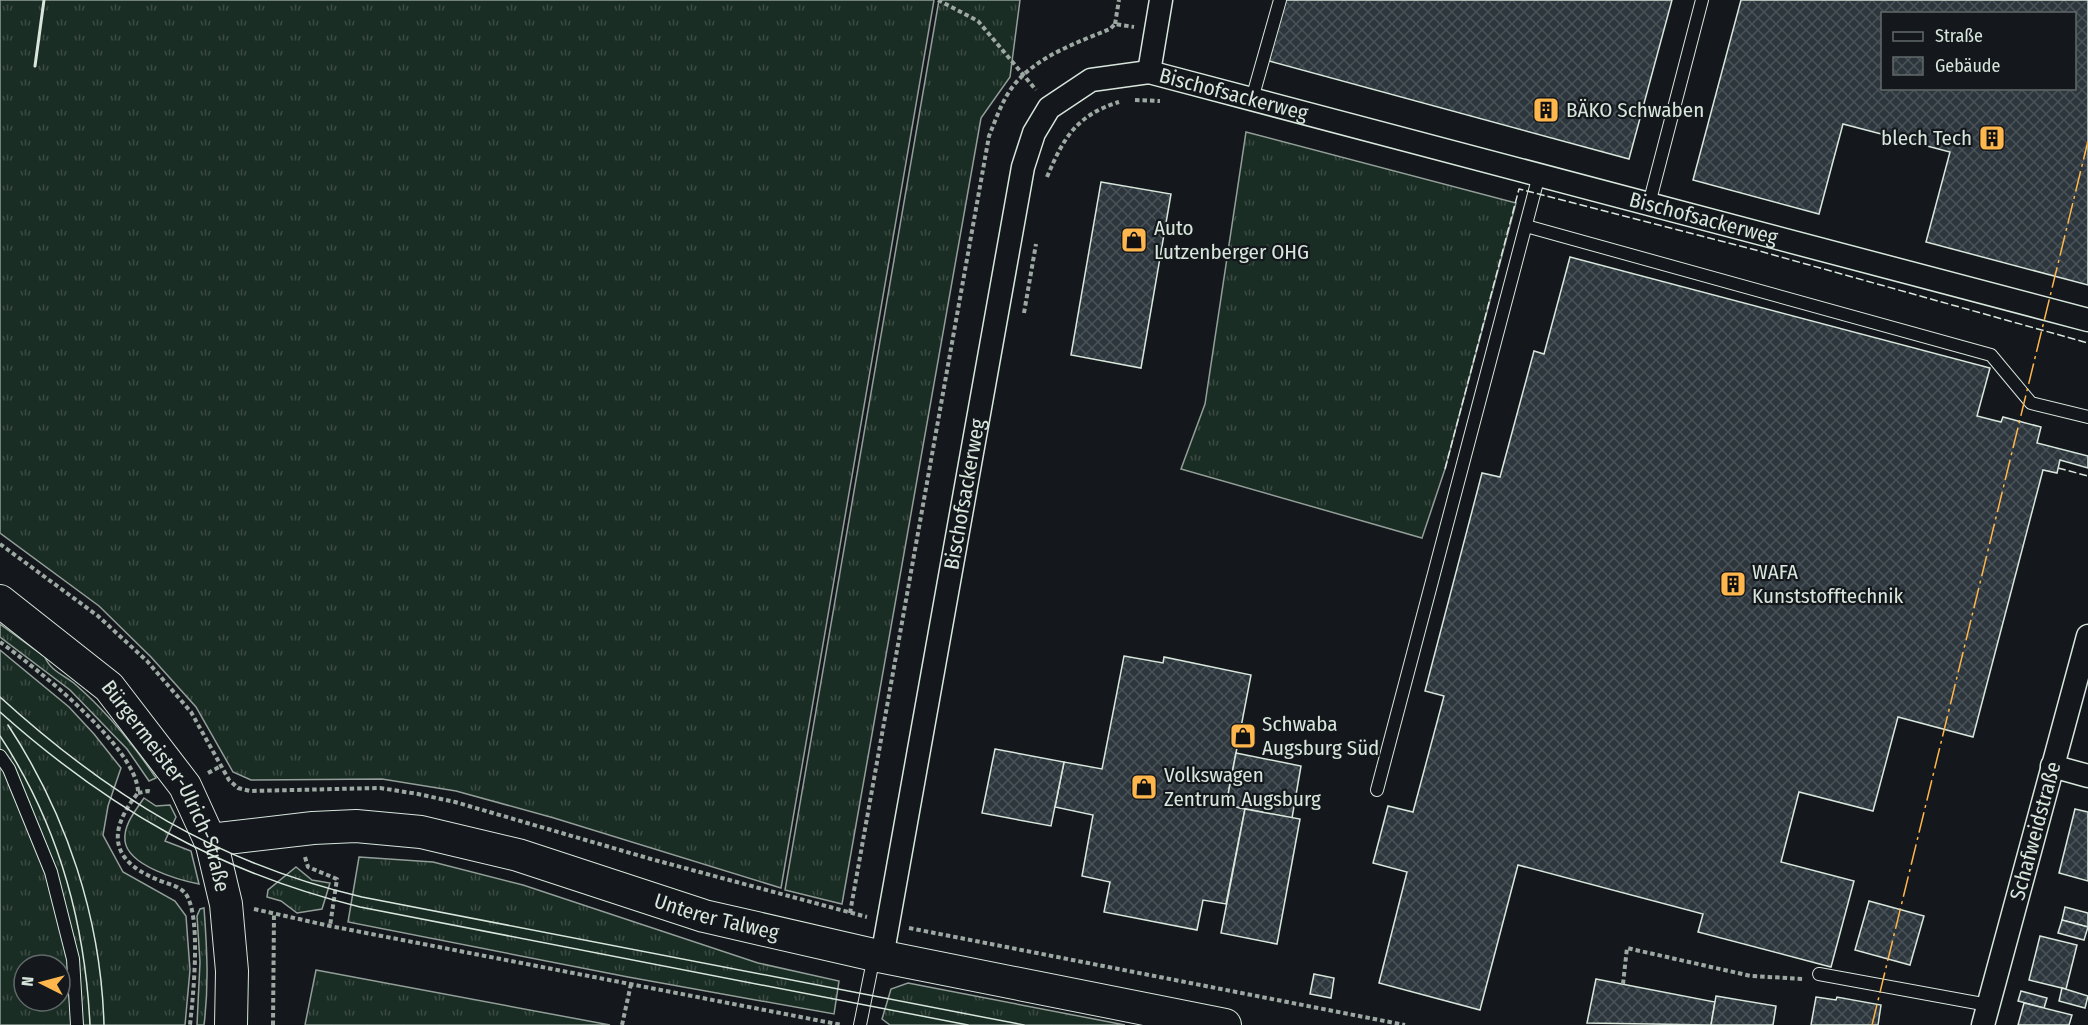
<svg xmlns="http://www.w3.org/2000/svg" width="2088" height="1025" viewBox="0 0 2088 1025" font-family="'Fira Sans Condensed',sans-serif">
<defs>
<pattern id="grass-tufts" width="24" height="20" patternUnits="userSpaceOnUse" patternTransform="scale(1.5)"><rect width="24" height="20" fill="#1a2d24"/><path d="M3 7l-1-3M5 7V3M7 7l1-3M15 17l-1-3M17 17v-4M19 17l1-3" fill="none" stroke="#3b4b43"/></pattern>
<pattern id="building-cross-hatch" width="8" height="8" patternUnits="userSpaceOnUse" patternTransform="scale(1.5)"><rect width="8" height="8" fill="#2c363c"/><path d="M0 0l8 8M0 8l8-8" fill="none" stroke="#4a5358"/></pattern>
</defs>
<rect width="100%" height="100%" fill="#14181c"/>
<g fill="url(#grass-tufts)" stroke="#939e99" stroke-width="1.5" fill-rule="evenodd">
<path d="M0 0H934L781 888 554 818 456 791 382 779 251 780 233 772 196 707 151 657 99 606 0 533Z"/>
<path d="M939 0H1020L1010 77 981 118 842 904 785 890Z"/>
<path d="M1246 132 1516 203 1445 469 1422 538 1181 469 1205 404Z"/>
<path d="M0 624 45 657C50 671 66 676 76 685 107 712 133 744 156 778L149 781 127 749 70 690 0 637Z"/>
<path d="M0 650 69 707 94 734 121 768 108 806 103 835 123 872 175 901 186 916 190 970 185 1025H0ZM24 965H60V1001H24Z"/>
<path d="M144 798 156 806 170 805 176 817 165 841 191 851 199 884C179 880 128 866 125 841 123 825 136 810 144 798Z"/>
<path d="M359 857 433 862 523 885 758 963 839 981 834 1014 628 977 348 922Z"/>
<path d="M296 867 312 880 330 883 322 909 297 913 281 901 267 897 268 890Z"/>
<path d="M204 908C207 948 209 985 204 1025H197L200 962 197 916 200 909Z"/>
<path d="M316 970 610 1025H305Z"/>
<path d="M908 983 1125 1025H890L882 1019 891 989Z"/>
</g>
<g fill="url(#building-cross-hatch)" stroke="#d8e6dc" stroke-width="1.5" fill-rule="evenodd">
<path d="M1285 0H1672L1629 159 1269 61Z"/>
<path d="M1741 0H2088V285L1926 242 1950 152 1843 124 1819 214 1693 180ZM1882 14H2074V88H1882Z"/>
<path d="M1101 182 1171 194 1141 368 1071 355Z"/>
<path d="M1570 257 1990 368 1977 416 2001 422 2003 417 2041 427 2037 443 2088 456V468L2060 460 2057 473 2043 470 1973 737 1898 717 1873 811 1799 792 1781 862 1854 881 1831 967 1698 932 1703 914 1518 865 1480 1010 1379 983 1407 872 1373 863 1388 806 1413 812 1444 696 1425 691 1482 473 1500 477 1534 351 1544 354Z"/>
<path d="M1124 656 1163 663 1164 657 1251 675 1226 805 1245 809 1226 904 1203 900 1197 930 1104 912 1110 882 1082 876 1093 815 1055 807 1064 762 1102 769Z"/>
<path d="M995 749 1064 762 1051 826 982 813Z"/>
<path d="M1236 753 1301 766 1292 818 1226 805Z"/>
<path d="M1245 809 1300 819 1277 944 1221 933Z"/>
<path d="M2075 809 2088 812V881L2059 873Z"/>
<path d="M1869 901 1924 916 1910 965 1855 950Z"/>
<path d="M2065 907 2088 913V927L2062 920Z"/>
<path d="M2062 920 2088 927 2084 940 2058 933Z"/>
<path d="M2040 936 2077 945 2066 989 2029 980Z"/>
<path d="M1314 974 1334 978 1331 998 1310 994Z"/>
<path d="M1596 979 1715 1002 1711 1025 1587 1023Z"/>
<path d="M2062 988 2088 996 2085 1008 2059 1001Z"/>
<path d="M2021 991 2047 998 2044 1008 2018 1001Z"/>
<path d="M1716 996 1776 1006 1773 1025H1711Z"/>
<path d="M1816 997 1836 1000 1837 997 1881 1005 1878 1025H1811Z"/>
<path d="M2024 1003 2072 1015 2069 1025H2018Z"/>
</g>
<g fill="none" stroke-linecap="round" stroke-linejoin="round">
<defs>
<g id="lane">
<path d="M1252 99 1280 0"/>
<path d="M1649 204 1702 0"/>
<path d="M1526 226 1991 355 2031 403 2088 417"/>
<path d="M0 756 9 769 51 872 73 959 77 1025"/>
<path d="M1377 790 1539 175"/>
<path d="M1819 974 1988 1005"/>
<path d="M860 1025 874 956"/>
</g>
<g id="street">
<path d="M1149 72 1161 0"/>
<path d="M2052 766 2088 776"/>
<path id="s1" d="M882 957 1023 167 1034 133 1049 108 1091 80 1149 72 2088 320"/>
<path id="s2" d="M1983 1025 2088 636"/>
</g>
<g id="secondary">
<path id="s3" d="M0 601 109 687 185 786 212 845 226 904 232 971 231 1025"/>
<path id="s4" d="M210 840 313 828 356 826 421 832 518 855 704 916 874 955 1225 1025"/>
</g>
</defs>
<use href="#lane" stroke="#d8e6dc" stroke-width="14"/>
<use href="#street" stroke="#d8e6dc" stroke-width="25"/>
<use href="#secondary" stroke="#d8e6dc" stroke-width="34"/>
<g stroke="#9da8a2" stroke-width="4" stroke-dasharray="4.5 3" stroke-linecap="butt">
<path d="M938 0 978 21 1036 90"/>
<path d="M1115 24 1119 0"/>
<path d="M1135 100 1160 101"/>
<path d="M1047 177C1063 139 1076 115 1119 102"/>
<path d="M1024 313 1036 244"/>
<path d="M0 544 98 616 147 661 191 712 229 780 238 788 250 791 380 788 418 794 455 802 651 859 867 917"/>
<path d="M0 642C35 667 139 749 138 793 109 829 108 859 156 879 164 883 178 885 185 893 202 914 193 997 190 1025"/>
<path d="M208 773 221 766"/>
<path d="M138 793 148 791 152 792"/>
<path d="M305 857 308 867 337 879 330 926"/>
<path d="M254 909 330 926 842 1025"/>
<path d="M850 913 989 136C996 119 1002 100 1014 85 1036 57 1078 42 1110 29L1115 24 1134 27"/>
<path d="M909 928 1405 1025"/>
<path d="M1623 984 1627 948 1751 976 1804 979"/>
<path d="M273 1025 274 913"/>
<path d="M622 1025 631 984"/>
</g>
<use href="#lane" stroke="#14181c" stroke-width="12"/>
<use href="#street" stroke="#14181c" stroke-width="22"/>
<use href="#secondary" stroke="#14181c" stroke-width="32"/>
<g stroke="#d8e6dc" stroke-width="1.5">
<path d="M0 697C109 796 217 863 362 897L1024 1025"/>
<path d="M0 712C109 809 218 872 360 907L968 1025"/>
<path d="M8 725C67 815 101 918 104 1025"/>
<path d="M0 736C57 822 85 922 90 1025"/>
</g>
<g stroke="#d8e6dc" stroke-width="1.5" stroke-dasharray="8 3" stroke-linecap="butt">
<path d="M2058 468 2088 476"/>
<path d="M1445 469 1519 189 1763 252 2088 343"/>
</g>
<path stroke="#d8e6dc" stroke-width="3" d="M35 66 44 0"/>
<path stroke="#ffb74d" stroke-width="1.5" stroke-dasharray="21 4.5 3 4.5" stroke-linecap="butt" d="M1872 1025 2088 141"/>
</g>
<defs>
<symbol id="building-square" viewBox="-11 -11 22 22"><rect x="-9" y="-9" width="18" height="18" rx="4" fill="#ffb74d" stroke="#14181c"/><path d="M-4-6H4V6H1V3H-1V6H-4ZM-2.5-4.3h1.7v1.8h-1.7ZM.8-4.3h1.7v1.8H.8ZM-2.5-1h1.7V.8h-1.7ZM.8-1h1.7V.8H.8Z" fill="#111"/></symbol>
<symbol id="shop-square" viewBox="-11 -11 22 22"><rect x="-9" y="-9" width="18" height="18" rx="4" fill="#ffb74d" stroke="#14181c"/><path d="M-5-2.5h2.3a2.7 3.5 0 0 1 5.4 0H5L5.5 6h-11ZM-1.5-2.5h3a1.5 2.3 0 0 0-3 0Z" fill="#111"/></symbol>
</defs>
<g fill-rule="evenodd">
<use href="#building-square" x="1531" y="95" width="30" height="30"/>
<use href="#building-square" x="1977" y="123" width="30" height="30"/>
<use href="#shop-square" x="1119" y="225" width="30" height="30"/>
<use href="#building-square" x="1718" y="569" width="30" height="30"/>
<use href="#shop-square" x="1228" y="721" width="30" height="30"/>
<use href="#shop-square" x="1129" y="772" width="30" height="30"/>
</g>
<g text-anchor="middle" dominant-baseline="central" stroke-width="4.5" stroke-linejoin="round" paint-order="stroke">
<g font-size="21" fill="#d8e6dc" stroke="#14181c">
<text stroke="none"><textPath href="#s1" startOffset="1064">Bischofsackerweg</textPath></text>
<text stroke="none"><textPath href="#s1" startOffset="1550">Bischofsackerweg</textPath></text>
<text stroke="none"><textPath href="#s1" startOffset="470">Bischofsackerweg</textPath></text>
<text stroke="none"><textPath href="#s3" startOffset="255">Bürgermeister-Ulrich-Straße</textPath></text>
<text stroke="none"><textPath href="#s2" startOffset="201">Schafweidstraße</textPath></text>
<text stroke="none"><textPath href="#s4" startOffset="520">Unterer Talweg</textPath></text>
</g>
<g font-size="21" fill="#d8e6dc" stroke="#14181c" text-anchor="start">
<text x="1566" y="110">BÄKO Schwaben</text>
<text x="1972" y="138" text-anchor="end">blech Tech</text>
<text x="1154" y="228">Auto<tspan x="1154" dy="24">Lutzenberger OHG</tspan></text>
<text x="1752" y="572">WAFA<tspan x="1752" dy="24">Kunststofftechnik</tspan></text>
<text x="1262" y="724">Schwaba<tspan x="1262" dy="24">Augsburg Süd</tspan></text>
<text x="1164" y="775">Volkswagen<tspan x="1164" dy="24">Zentrum Augsburg</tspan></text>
</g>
</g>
<rect x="1881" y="12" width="195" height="78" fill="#14181c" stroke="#626a69" stroke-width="1.5"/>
<rect x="1893" y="32" width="30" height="9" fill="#14181c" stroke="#626a69" stroke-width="1.5"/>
<text x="1935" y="42" font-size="18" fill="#d8e6dc">Straße</text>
<rect x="1893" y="57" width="30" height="18" fill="url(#building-cross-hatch)" stroke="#626a69" stroke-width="1.5"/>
<text x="1935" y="72" font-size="18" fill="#d8e6dc">Gebäude</text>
<g transform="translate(42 983) rotate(276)"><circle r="28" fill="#14181c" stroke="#626a69" stroke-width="1.5"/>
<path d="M0-4.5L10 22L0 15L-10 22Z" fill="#ffb74d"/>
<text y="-9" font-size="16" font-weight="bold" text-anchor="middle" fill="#d8e6dc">N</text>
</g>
</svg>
